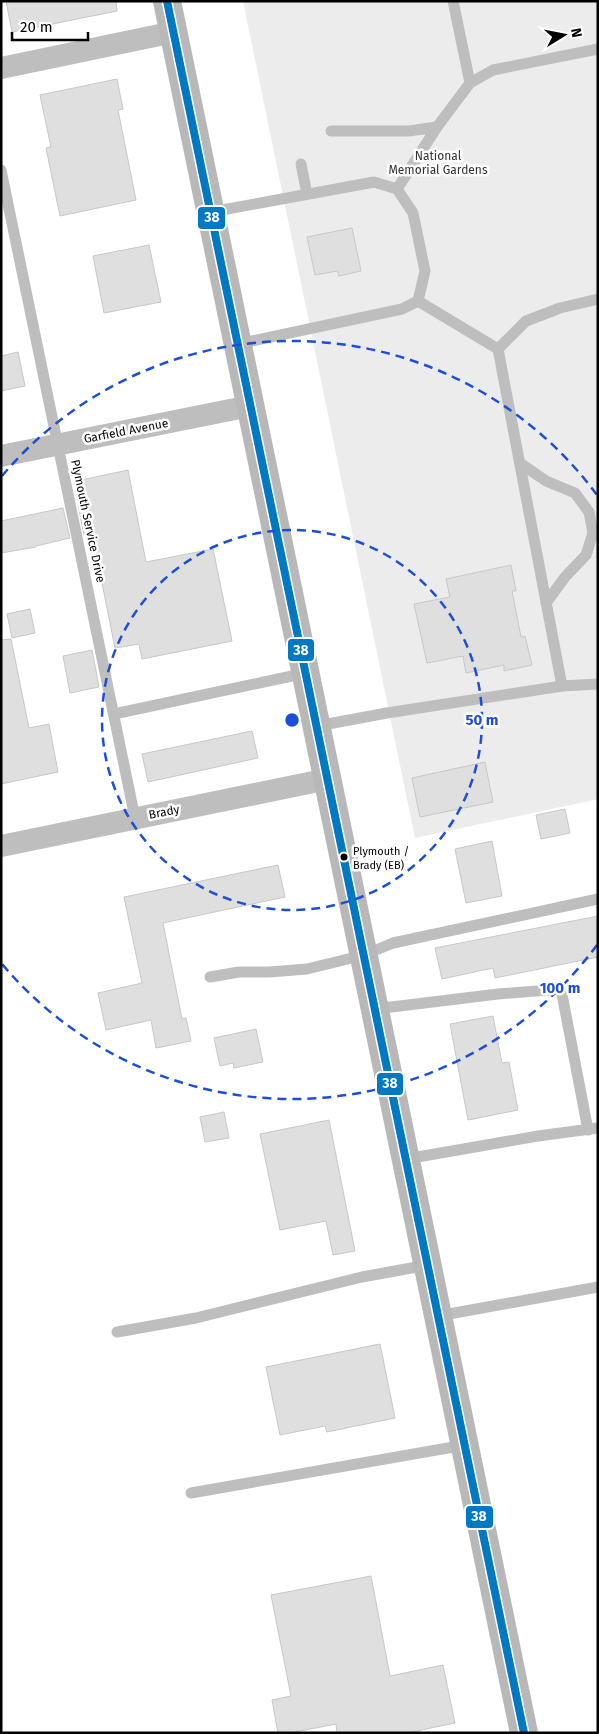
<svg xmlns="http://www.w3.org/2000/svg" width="599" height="1734" viewBox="0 0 599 1734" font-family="'Fira Sans',sans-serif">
<rect width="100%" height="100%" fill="#fff"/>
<path fill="#ececec" d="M243 1H598V799L415 838Z"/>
<g fill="#dfdfdf" stroke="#c7c7c7">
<path d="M6 1H116L117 11 12 32Z"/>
<path d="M117 79 123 109 118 110 136 200 60 216 46 148 51 147 40 95Z"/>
<path d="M352 228 361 271 339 276 337 271 315 275 307 237Z"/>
<path d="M149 245 161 302 104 313 93 256Z"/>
<path d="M18 352 25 386 1 391V356Z"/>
<path d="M128 470 146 562 213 549 232 641 142 659 139 644 115 648 92 533 84 535 78 505 86 503 81 480Z"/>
<path d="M63 508 70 538 36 546V547L1 553V521Z"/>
<path d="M511 565 516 591H512L521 637 525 636 532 665 504 671V665L466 673 463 656 427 663 414 604 450 597 446 579Z"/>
<path d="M30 609 35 633 12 638 7 614Z"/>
<path d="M11 639 29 728 49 724 58 772 1 784V640Z"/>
<path d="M92 650 99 687 70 693 63 656Z"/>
<path d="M252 731 258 758 148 782 142 754Z"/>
<path d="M485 762 493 802 420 817 412 778Z"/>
<path d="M565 809 570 833 541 839 536 815Z"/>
<path d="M492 841 502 896 466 903 455 849Z"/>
<path d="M278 865 285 897 163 923 182 1019 186 1018 191 1041 156 1048 151 1020 106 1030 98 993 142 983 124 897Z"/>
<path d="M598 916V957L495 978 493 968 442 979 435 948Z"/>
<path d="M493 1016 502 1063 509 1062 518 1110 468 1120 450 1024Z"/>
<path d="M256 1029 263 1062 234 1068 233 1063 220 1066 214 1038Z"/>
<path d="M224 1112 229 1138 205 1142 200 1117Z"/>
<path d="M329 1120 355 1251 333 1255 326 1221 280 1230 260 1134Z"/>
<path d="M380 1344 395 1418 327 1432 325 1426 280 1435 266 1367Z"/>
<path d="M371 1576 390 1676 443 1665 455 1723 407 1733H337L336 1724 290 1733H278L272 1700 291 1696 271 1595Z"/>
</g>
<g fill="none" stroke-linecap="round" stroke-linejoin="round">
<g stroke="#bebebe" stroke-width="11">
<path d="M453 1 470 83"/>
<path d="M331 131H409L437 127"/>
<path d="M301 164 307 194"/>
<path d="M1 170 135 818"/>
<path d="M397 189 437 127 470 83 493 70 598 49"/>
<path d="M211 212 374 182 397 189 413 213 425 271 418 301 402 309 238 344"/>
<path d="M418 301 498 349"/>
<path d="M520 463 546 481 575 493 589 512 593 533 586 555 565 577 546 603"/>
<path d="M562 686 498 349 526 321 560 308 598 299"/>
<path d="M114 714 306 673"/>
<path d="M317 726 387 713 562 686 598 684"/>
<path d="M210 977 239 972H269L307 969 364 955 393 943 598 899"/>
<path d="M375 1009 498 994 561 989 588 1130"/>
<path d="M406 1159 538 1136 598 1128"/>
<path d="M438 1316 598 1287"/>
<path d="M117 1332 196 1318 362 1277 428 1265"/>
<path d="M191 1493 465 1445"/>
</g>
<g stroke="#bebebe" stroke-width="22">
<path d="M1 68 174 32"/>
<path d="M1 456 250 406"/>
<path d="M1 846 328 779"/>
</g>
<path stroke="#b8b8b8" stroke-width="28" d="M167 1 524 1733"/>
<defs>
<path id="bus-1" d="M167 1 524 1733"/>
</defs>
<use href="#bus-1" stroke="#fff" stroke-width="11"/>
<use href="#bus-1" stroke="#0079c2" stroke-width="8"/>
</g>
<g fill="none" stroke="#1d4ed8" stroke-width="2.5" stroke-dasharray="9 6">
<circle cx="292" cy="720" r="190"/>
<path d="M597 945A379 379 0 0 1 2 964M2 476A379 379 0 0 1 597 495"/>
</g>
<circle fill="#000" stroke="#fff" stroke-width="2" cx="344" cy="857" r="4.5"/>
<g text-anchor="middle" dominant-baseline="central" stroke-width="5" stroke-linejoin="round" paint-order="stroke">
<g font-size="11" fill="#000" stroke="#fff" text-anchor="start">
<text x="353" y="851">Plymouth /<tspan x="353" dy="14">Brady (EB)</tspan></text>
</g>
<g font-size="12" fill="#333" stroke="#fff">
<text x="438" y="156">National<tspan x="438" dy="14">Memorial Gardens</tspan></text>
</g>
<g font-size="12" fill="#000" stroke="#fff">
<text transform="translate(126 431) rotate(-11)">Garfield Avenue</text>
<text transform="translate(88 521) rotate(78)">Plymouth Service Drive</text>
<text transform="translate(164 812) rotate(-11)">Brady</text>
</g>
</g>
<circle cx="292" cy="720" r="8" fill="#1d4ed8" stroke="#fff" stroke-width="2.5"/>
<g font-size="15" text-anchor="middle" font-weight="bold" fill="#1d4ed8" stroke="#fff" stroke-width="5" stroke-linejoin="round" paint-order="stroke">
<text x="482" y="725">50 m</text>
<text x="560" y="993">100 m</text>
</g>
<g stroke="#fff" stroke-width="2">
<rect x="197" y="206" width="29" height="24" rx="5" fill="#0079c2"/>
<rect x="287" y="638" width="28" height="24" rx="5" fill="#0079c2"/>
<rect x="376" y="1072" width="28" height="24" rx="5" fill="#0079c2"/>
<rect x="465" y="1505" width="29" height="24" rx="5" fill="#0079c2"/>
</g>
<g font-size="14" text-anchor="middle" font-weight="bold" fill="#fff">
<text x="212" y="222">38</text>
<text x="301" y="655">38</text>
<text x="390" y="1088">38</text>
<text x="479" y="1521">38</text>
</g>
<rect width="599" height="1734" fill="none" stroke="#000000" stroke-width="5"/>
<g transform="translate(564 35) rotate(80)" stroke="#ffffff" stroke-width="4" paint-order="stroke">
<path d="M0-4L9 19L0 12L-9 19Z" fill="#000000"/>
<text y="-8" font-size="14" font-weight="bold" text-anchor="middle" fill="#000000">N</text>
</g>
<path d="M12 32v8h76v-8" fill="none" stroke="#000000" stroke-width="2.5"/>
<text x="20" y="32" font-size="15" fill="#000000" stroke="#ffffff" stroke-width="4" paint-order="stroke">20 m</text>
</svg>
